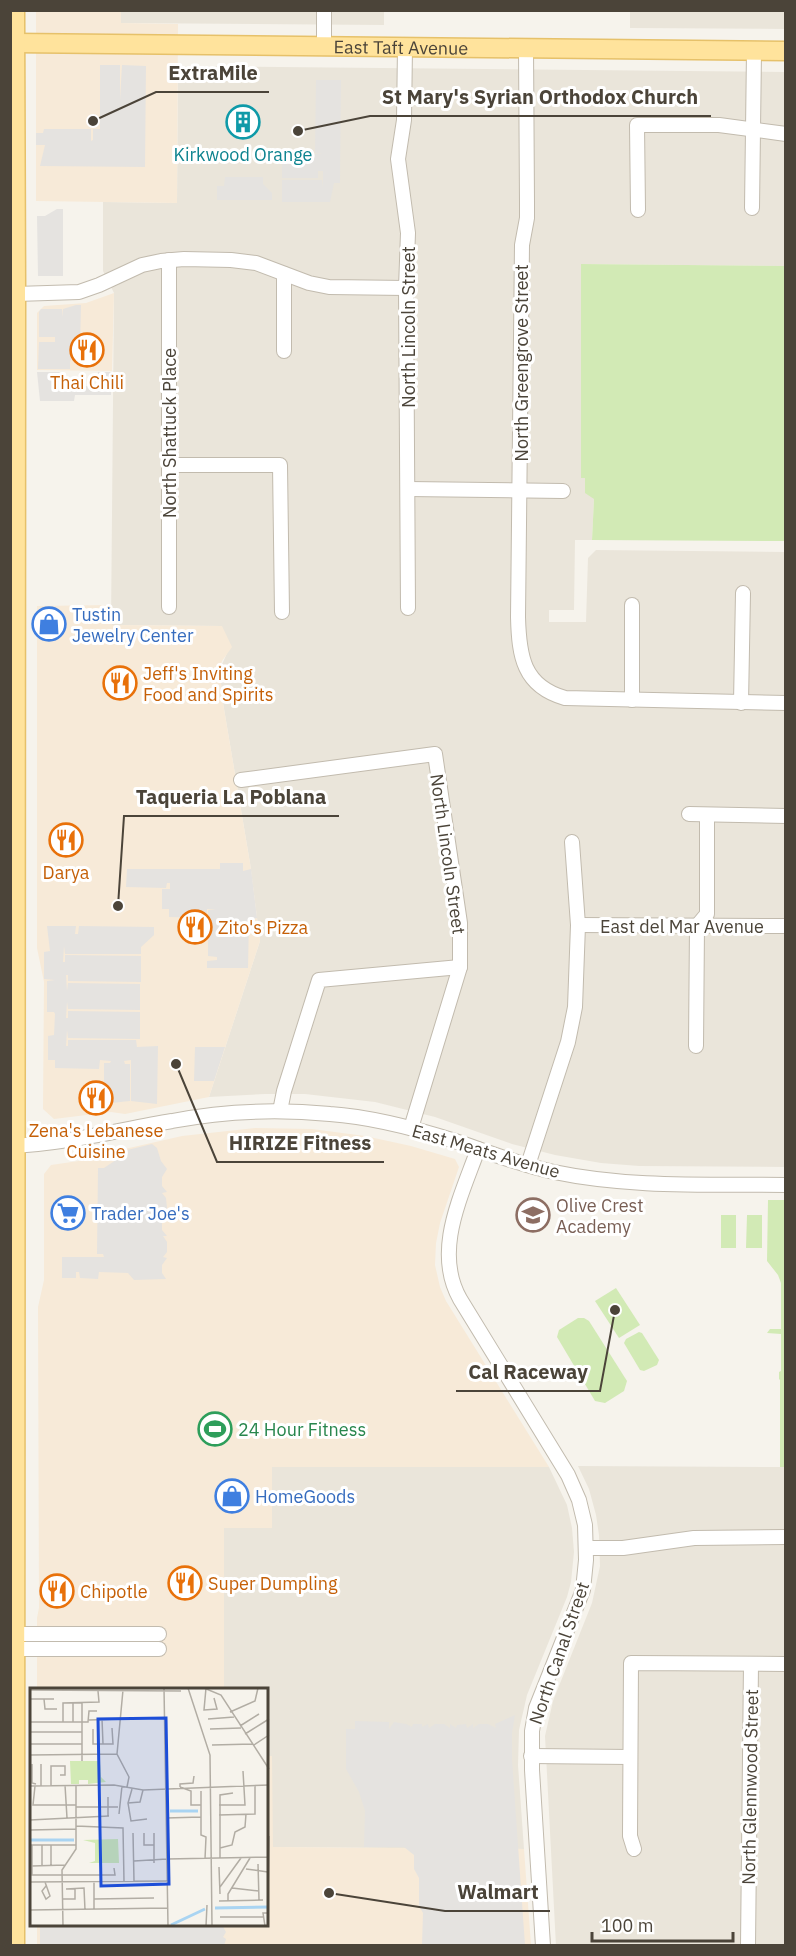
<svg xmlns="http://www.w3.org/2000/svg" width="796" height="1956" viewBox="0 0 796 1956" font-family="'IBM Plex Sans',sans-serif">
<rect width="100%" height="100%" fill="#f6f3ec"/>
<g fill="#eae5da">
<path d="M121 10 384 11V25L121 23Z"/>
<path d="M630 11H785V29L630 28Z"/>
<path d="M178 66 785 72V266L581 264V478L585 477 594 499 592 540H575L574 610H549V622H586L588 558 596 550 785 552V1167L639 1166 601 1163 555 1155 512 1144 435 1117 375 1102 305 1094H265L209 1097 260 941 250 863 222 697 220 669 227 653 221 626 111 625 114 293 103 271V202L177 203Z"/>
<path d="M578 1466 785 1467V1945L556 1946 545 1736 553 1701 592 1603 600 1566 599 1535 596 1515 589 1489Z"/>
<path d="M272 1467H549L567 1505 572 1528 574 1552 571 1582 567 1597 527 1695 519 1730 518 1765 524 1849 272 1847V1757L267 1756V1689H224V1528Z"/>
</g>
<g fill="#f7ead8">
<path d="M36 11H121V23L178 24 177 203 36 201Z"/>
<path d="M114 293 112 371 37 370V313L44 306 86 303Z"/>
<path d="M111 605 112 625 222 626 232 647 222 661 220 669 222 697 250 863 260 941 209 1097 125 1114 111 1112 54 1119 43 1109 44 982 37 948V606Z"/>
<path d="M255 1128 312 1129 365 1136 411 1146 455 1159 459 1167 440 1223 436 1243 435 1265 440 1287 446 1301 549 1467H272V1528H224V1689H37V1618L39 1608 38 1307 44 1280V1174L51 1165 99 1158 116 1151 182 1136Z"/>
<path d="M267 1756H272L273 1847 524 1849 531 1945 37 1946V1925L267 1924Z"/>
</g>
<g fill="#d2eab5">
<path d="M581 264 785 266V541L592 540 594 499 585 493V478H581Z"/>
<path d="M768 1200H785V1467H780V1380L779 1379V1372L781 1371V1334L767 1333 770 1329H781V1283L778 1275 767 1261Z"/>
<rect x="721" y="1215" width="15" height="33"/>
<path d="M747 1215H762V1248H746Z"/>
<path d="M616 1288 640 1325 619 1338 595 1301Z"/>
<path d="M578 1318H584L589 1321 627 1381 624 1391 605 1403 595 1401 557 1337 559 1330Z"/>
<path d="M639 1332 642 1333 659 1360 657 1365 644 1371 640 1370 624 1343 626 1339Z"/>
</g>
<g fill="#e5e3e0">
<path d="M100 65H120V100L122 65 146 66 145 167 40 166 45 145H36V133H43L44 129H91V141L93 140V129H100Z"/>
<path d="M316 80H341L340 183H334L330 202H282V180H322L323 187V171H318V178H282V154H294V160L300 161V154H323L315 153Z"/>
<path d="M225 177H263V184L272 193V200H217V186H224Z"/>
<path d="M57 209H63V276H38L37 216H45Z"/>
<path d="M76 305H81L80 350 74 351 70 362V369H38L39 342H55V337H39V312L41 309H62L63 317V309Z"/>
<path d="M37 372H64V386H97L98 372H112L111 395H75L74 401H40Z"/>
<path d="M220 863H243V871L251 869 257 918 249 920 248 968H207V961L217 960V957L208 956V910L216 909H207V918L169 917V909H162V889H170V883H167L166 888 126 887 127 869H220Z"/>
<path d="M47 926H76L75 934H78L79 926 154 927V935L141 947V954H65L64 946 63 962H65V955L141 956V982L68 981V975H66L67 991 68 983 140 984V1010L68 1009 67 1002 66 1018H68V1011L140 1012V1039L68 1038 67 1030 66 1046H68V1040H136L137 1047 158 1046 157 1104 131 1101V1060L124 1061 125 1064H130V1101L111 1103 104 1102V1063H110L111 1061 100 1060 99 1069 55 1068V1060H48V1036L54 1035 55 1014 54 1012H47V981L55 980 44 979V952L50 951Z"/>
<path d="M195 1047H225L214 1081H194Z"/>
<path d="M152 1144 157 1148 161 1161 167 1169 162 1177V1186L167 1192 162 1193 166 1198 167 1208 163 1214H166L162 1220V1230L167 1236H163L167 1242V1252L163 1257 167 1258 162 1265V1273L166 1279 134 1280 128 1273 99 1272 98 1279 80 1278 79 1272H76V1278H62V1257H104L103 1254H97L98 1168H104L116 1160 111 1154Z"/>
<path d="M515 1715 512 1733V1760L525 1945H422L423 1913 419 1906V1878L414 1869V1855L404 1847H364L365 1811 359 1792 346 1769V1729H355V1721L389 1722V1729L394 1722 406 1724 412 1727 413 1724H422V1727L428 1724 429 1728 435 1724H444L450 1728V1724L456 1728 457 1725 466 1724 467 1728 473 1724V1728L479 1724H488L496 1728 495 1724Z"/>
<path d="M40 1925H222L226 1932 223 1937 226 1939 224 1946 40 1945Z"/>
</g>
<g fill="none" stroke-linecap="round" stroke-linejoin="round">
<defs>
<g id="minor">
<path d="M324 46V10"/>
<path d="M405 47 404 120 398 159 408 233 406 288 408 608"/>
<path d="M526 48 527 203V218L522 245 518 617C519 656 523 686 565 698L786 703"/>
<path d="M752 208 754 51"/>
<path d="M638 210 637 125H719L786 134"/>
<path d="M169 260V607"/>
<path d="M16 294 79 292 99 285 142 265 161 261 184 259 231 260 256 263 309 283 329 287 406 288"/>
<path d="M284 351V274"/>
<path d="M169 465H280L282 612"/>
<path d="M408 489 563 491"/>
<path d="M632 605V700"/>
<path d="M741 703 743 593"/>
<path d="M241 780 435 754 460 923V967L411 1128"/>
<path d="M689 814 786 816"/>
<path d="M578 925 786 926"/>
<path d="M696 1046 697 926 707 914V815"/>
<path d="M280 1111 284 1091 319 980 460 967"/>
<path d="M10 1146C66 1144 118 1130 172 1121 224 1111 277 1109 330 1114 373 1117 414 1128 455 1141 488 1152 520 1165 554 1172 630 1188 709 1184 786 1185"/>
<path d="M478 1149C461 1197 433 1251 460 1299L568 1475 579 1500 585 1525 586 1560 583 1590 536 1708 532 1731V1770L543 1946"/>
<path d="M528 1165 568 1042 575 1007 578 925 572 842"/>
<path d="M587 1548H623L694 1538 786 1537"/>
<path d="M15 1634H159"/>
<path d="M15 1649H159"/>
<path d="M531 1756 630 1757"/>
<path d="M634 1849 630 1836 631 1663 786 1664"/>
<path d="M748 1946 751 1664"/>
</g>
<g id="major">
<path id="s1" d="M15 43 786 51"/>
<path d="M15 1946 16 294 15 10"/>
</g>
</defs>
<use href="#minor" stroke="#c2bbae" stroke-width="16"/>
<use href="#major" stroke="#e6c16a" stroke-width="21"/>
<use href="#minor" stroke="#fff" stroke-width="14"/>
<use href="#major" stroke="#ffe39c" stroke-width="18"/>
</g>
<defs>
<symbol id="building-ring" viewBox="-11 -11 22 22"><circle r="9.5" fill="#fff" stroke="#0f9aa8" stroke-width="1.5"/><path d="M-4-6H4V6H1V3H-1V6H-4ZM-2.5-4.3h1.7v1.8h-1.7ZM.8-4.3h1.7v1.8H.8ZM-2.5-1h1.7V.8h-1.7ZM.8-1h1.7V.8H.8Z" fill="#0f9aa8"/></symbol>
<symbol id="restaurant-ring" viewBox="-11 -11 22 22"><circle r="9.5" fill="#fff" stroke="#e8710a" stroke-width="1.5"/><path d="M-5-6h1v4h1v-4h1v4h1v-4h1v5L-1.5 .5V6h-2V.5L-5-1ZM5-6V6H3V1.5H1.5Q1.5-4 5-6Z" fill="#e8710a"/></symbol>
<symbol id="shop-ring" viewBox="-11 -11 22 22"><circle r="9.5" fill="#fff" stroke="#3f7fe0" stroke-width="1.5"/><path d="M-5-2.5h2.3a2.7 3.5 0 0 1 5.4 0H5L5.5 6h-11ZM-1.5-2.5h3a1.5 2.3 0 0 0-3 0Z" fill="#3f7fe0"/></symbol>
<symbol id="supermarket-ring" viewBox="-11 -11 22 22"><circle r="9.5" fill="#fff" stroke="#3f7fe0" stroke-width="1.5"/><path d="M-6-5.5h2.5l.6 2H6L4.5 2H-2.5L-4.4-4H-6ZM-1.5 3.2a1.3 1.3 0 1 0 .1 0ZM3 3.2a1.3 1.3 0 1 0 .1 0Z" fill="#3f7fe0"/></symbol>
<symbol id="school-ring" viewBox="-11 -11 22 22"><circle r="9.5" fill="#fff" stroke="#8d6e63" stroke-width="1.5"/><path d="M0-5L7-2L0 1L-7-2ZM-4 1L0 2.5L4 1V4Q0 6-4 4Z" fill="#8d6e63"/></symbol>
<symbol id="stadium-ring" viewBox="-11 -11 22 22"><circle r="9.5" fill="#fff" stroke="#2e9e5b" stroke-width="1.5"/><path d="M0-5a6.5 5 0 1 0 0 10a6.5 5 0 1 0 0-10ZM-3.5-1.8h7v3.6h-7Z" fill="#2e9e5b"/></symbol>
</defs>
<g fill-rule="evenodd">
<use href="#building-ring" x="224" y="103" width="38" height="38"/>
<use href="#restaurant-ring" x="68" y="331" width="38" height="38"/>
<use href="#shop-ring" x="30" y="605" width="38" height="38"/>
<use href="#restaurant-ring" x="101" y="664" width="38" height="38"/>
<use href="#restaurant-ring" x="47" y="821" width="38" height="38"/>
<use href="#restaurant-ring" x="176" y="908" width="38" height="38"/>
<use href="#restaurant-ring" x="77" y="1079" width="38" height="38"/>
<use href="#supermarket-ring" x="49" y="1194" width="38" height="38"/>
<use href="#school-ring" x="514" y="1196" width="38" height="38"/>
<use href="#stadium-ring" x="196" y="1410" width="38" height="38"/>
<use href="#shop-ring" x="213" y="1477" width="38" height="38"/>
<use href="#restaurant-ring" x="166" y="1564" width="38" height="38"/>
<use href="#restaurant-ring" x="38" y="1572" width="38" height="38"/>
</g>
<g text-anchor="middle" dominant-baseline="central" stroke-width="6" stroke-linejoin="round" paint-order="stroke">
<g font-size="18" fill="#4b4439" stroke="#fff">
<text stroke="none"><textPath href="#s1" startOffset="386">East Taft Avenue</textPath></text>
<text transform="translate(408 327) rotate(-90)">North Lincoln Street</text>
<text transform="translate(521 363) rotate(-90)">North Greengrove Street</text>
<text transform="translate(169 433) rotate(-90)">North Shattuck Place</text>
<text transform="translate(448 854) rotate(82)">North Lincoln Street</text>
<text x="682" y="926">East del Mar Avenue</text>
<text transform="translate(486 1151) rotate(16)">East Meats Avenue</text>
<text transform="translate(559 1653) rotate(-71)">North Canal Street</text>
<text transform="translate(750 1787) rotate(-89)">North Glennwood Street</text>
</g>
<g font-size="18" fill="#0d838f" stroke="#fff">
<text x="243" y="154">Kirkwood Orange</text>
</g>
<g font-size="18" fill="#c56008" stroke="#fff" text-anchor="start">
<text x="87" y="382" text-anchor="middle">Thai Chili</text>
<text x="143" y="673">Jeff's Inviting<tspan x="143" dy="21">Food and Spirits</tspan></text>
<text x="66" y="872" text-anchor="middle">Darya</text>
<text x="218" y="927">Zito's Pizza</text>
<text x="96" y="1130" text-anchor="middle">Zena's Lebanese<tspan x="96" dy="21">Cuisine</tspan></text>
<text x="208" y="1583">Super Dumpling</text>
<text x="80" y="1591">Chipotle</text>
</g>
<g font-size="18" fill="#366cbe" stroke="#fff" text-anchor="start">
<text x="72" y="614">Tustin<tspan x="72" dy="21">Jewelry Center</tspan></text>
<text x="91" y="1213">Trader Joe's</text>
<text x="255" y="1496">HomeGoods</text>
</g>
<g font-size="18" fill="#785e54" stroke="#fff" text-anchor="start">
<text x="556" y="1205">Olive Crest<tspan x="556" dy="21">Academy</tspan></text>
</g>
<g font-size="18" fill="#27864d" stroke="#fff" text-anchor="start">
<text x="238" y="1429">24 Hour Fitness</text>
</g>
</g>
<g transform="translate(30 1688)">
<rect width="238" height="238" fill="#f6f3ec"/>
<path d="M40 73H70L71 89 76 94 58 96V92H49V96H41ZM88 151 89 175H59L65 173V155L53 152Z" fill="#d2eab5"/>
<path fill="none" stroke="#a9d4f2" stroke-width="3" d="M140 123H168M0 152H44M185 220 239 219M141 237 175 221"/>
<path fill="none" stroke="#b2ada4" stroke-width="1.5" d="M134 0 138 238M158 0 180 67 182 238M174 0 191 7 239 81M176 0 174 22 187 21 184 10M0 2 151 3M93 2 87 66 99 89 97 99M0 11H24M14 11 15 21H27M43 15V34M52 15V73M200 24 225 13 228 0M72 31 73 56M178 31 204 29M59 32 90 31M0 34H58L59 23H67M33 34V15L69 14 68 3M210 38 229 26M63 41V56H83L82 40M180 41 211 40M0 44H52M215 46 239 31M0 56H52M182 57 223 56M224 57 239 47M0 67 87 66M2 76V95L6 96M11 76V98M35 97 37 130M0 98 84 97 113 102 239 97M5 98 3 117H46M21 98V78H35V87H30M150 99 161 103V117H171M150 99V96L163 95 164 88M102 101 98 115 101 133 117 131M171 103V147L176 149 175 171M98 115 110 114 113 102M189 117H215L213 83M46 119H88M89 126 92 98M189 127 225 126V97M78 128V109M136 130 171 129M0 132 79 128M46 138 93 140 94 193M0 142 46 141M103 145 104 193M114 145V157H124M124 145V175M0 157H46M2 157V187H85L84 180M12 157V178M21 157V178M190 160 202 157 205 144 215 139 216 126M190 170V107L203 105M137 171 239 169M104 173 137 171M228 176 229 212M2 178 35 177M189 179 190 206M216 181 238 184M64 193V222M0 194 138 193M15 194 20 208 16 211 12 203 16 198M190 199 211 170M202 200 229 203M36 201 54 200 55 222M238 209 239 148M32 211H45V200M64 211 124 210M189 213 233 212M198 213V206L220 170M0 222 138 220M190 229H234M33 238 32 182 46 161V97M176 238 177 217M235 238 233 225H239"/>
<path fill="#1d4ed8" fill-opacity="0.15" stroke="#1d4ed8" stroke-width="3" d="M136 30 139 196 71 198 68 31Z"/>
<rect width="238" height="238" fill="none" stroke="#4b4439" stroke-width="3"/>
</g>
<path fill="none" stroke="#4b4439" stroke-width="2" d="M93 121L156 92H269M298 131L370 116H711M118 906L124 816H339M176 1064L217 1162H384M615 1310L600 1391H456M329 1893L445 1911H550"/>
<g fill="#4b4439" stroke="#fff" stroke-width="2">
<circle cx="93" cy="121" r="6"/>
<circle cx="298" cy="131" r="6"/>
<circle cx="118" cy="906" r="6"/>
<circle cx="176" cy="1064" r="6"/>
<circle cx="615" cy="1310" r="6"/>
<circle cx="329" cy="1893" r="6"/>
</g>
<g font-size="20" text-anchor="middle" font-weight="bold" fill="#4b4439" stroke="#fff" stroke-width="6" stroke-linejoin="round" paint-order="stroke">
<text x="213" y="80">ExtraMile</text>
<text x="540" y="104">St Mary's Syrian Orthodox Church</text>
<text x="231" y="804">Taqueria La Poblana</text>
<text x="300" y="1150">HIRIZE Fitness</text>
<text x="528" y="1379">Cal Raceway</text>
<text x="498" y="1899">Walmart</text>
</g>
<rect width="796" height="1956" fill="none" stroke="#4b4439" stroke-width="24"/>
<path d="M592 1932v9h141v-9" fill="none" stroke="#4b4439" stroke-width="3"/>
<text x="601" y="1932" font-size="18" fill="#4b4439" stroke="#ffffff" stroke-width="4.5" paint-order="stroke">100 m</text>
</svg>
